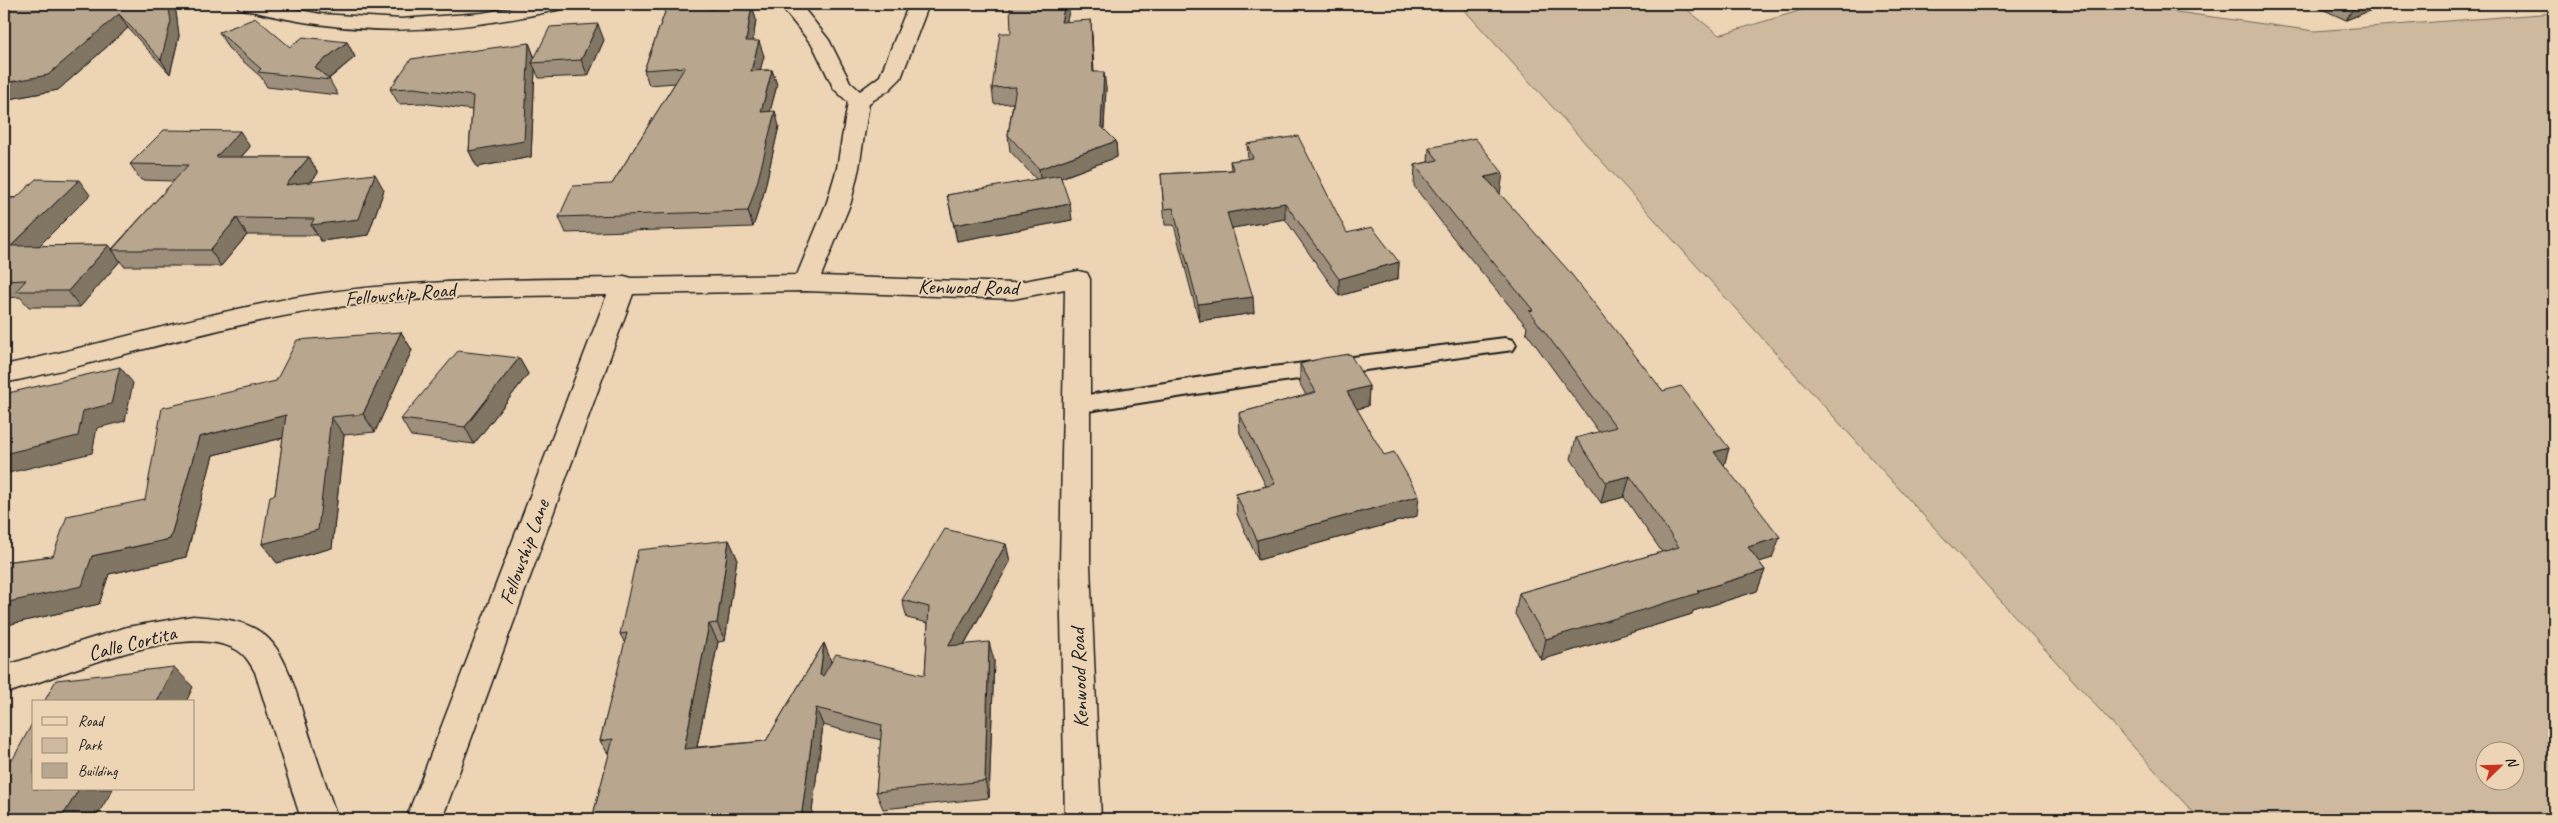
<svg xmlns="http://www.w3.org/2000/svg" width="2558" height="823" viewBox="0 0 2558 823" font-family="Caveat,sans-serif">
<rect width="100%" height="100%" fill="#ecd4b4"/>
<filter id="ink" filterUnits="userSpaceOnUse"><feTurbulence type="fractalNoise" baseFrequency=".02" numOctaves="2"/><feDisplacementMap in="SourceGraphic" scale="10" xChannelSelector="R" yChannelSelector="G"/><feConvolveMatrix kernelMatrix="1 2 1 2 8 2 1 2 1" color-interpolation-filters="sRGB"/></filter>
<g filter="url(#ink)">
<path fill="#ceb99e" stroke="#756a5d" fill-rule="evenodd" d="M1459 4H1680L1719 35 1822 4H2118L2315 31 2554 13V819H2199ZM2486 750H2516V780H2486Z"/>
<g fill="none" stroke-linecap="round" stroke-linejoin="round">
<defs>
<path id="lane" d="M1505 338 1513 340 1516 345 1513 350 1248 386 1075 413 1067 411 1064 405 1067 399 1075 397 1248 370Z"/>
<g id="street">
<path d="M236 4H267L321 14 401 19 482 13 532 4H567L564 8 557 10C446 35 350 38 239 8Z"/>
<path d="M779 4 801 5 829 40 850 82 860 91 880 76 909 4H929L901 78 889 90 869 103 859 168 851 202 821 276 1013 283 1078 271 1087 273 1090 279V566L1101 819H1065L1060 566 1065 289 1013 299 806 291 633 294 442 819H406L607 295C510 296 413 295 317 310 211 327 109 362 4 383V365C109 344 211 310 317 294 416 279 515 280 615 278L624 276 632 278 797 275 827 202 837 168 848 102 834 89 813 46Z"/>
<path d="M193 616C216 618 244 619 263 634 290 654 301 712 312 743 320 769 330 794 337 819H301L255 672C250 663 245 654 235 649 180 621 60 677 4 694V666L127 627Z"/>
</g>
</defs>
<use href="#lane" stroke="#1c1c1c" stroke-width="4"/>
<use href="#street" stroke="#1c1c1c" stroke-width="3"/>
<use href="#lane" fill="#ecd4b4" fill-rule="evenodd"/>
<use href="#street" fill="#ecd4b4" fill-rule="evenodd"/>
</g>
<g fill="#9e8f7b" stroke="#1c1c1c">
<path d="M4 4H135V6L176 12 179 36 170 74 128 28 58 90 4 100Z"/>
<path d="M668 4H721L720 8 752 5 756 20 753 41 764 56 760 70H772L777 85 770 111 779 126 763 196 753 227 566 233 559 217 612 184 675 83 649 85 644 70Z"/>
<path d="M2311 4H2387L2346 20Z"/>
<path d="M1067 21 1092 35 1094 72 1106 88 1104 129 1116 141 1117 157 1061 178 1072 220 957 241 947 195 1037 180 1010 151 1008 135 1013 103 994 104 992 88 1011 33Z"/>
<path d="M219 32 290 47 347 42 355 57 329 79 338 95 267 87 261 77 228 48Z"/>
<path d="M604 40 588 76 539 78 535 69 531 157 477 167 469 151 472 110 422 103 399 104 390 89 529 43 535 58Z"/>
<path d="M1247 144 1347 233 1399 262 1398 279 1339 296 1285 219 1232 228 1254 313 1199 321 1174 225H1165L1161 174 1231 170 1230 161 1248 159Z"/>
<path d="M250 147 241 157H309L318 173 311 182 384 190 368 235 321 241 317 235H247L221 266H124L120 261 80 307H29L20 297 4 298V198L90 195 39 246 109 245 112 249 174 181 141 180 130 164Z"/>
<path d="M1429 148 1500 194 1663 391 1729 448 1724 465 1772 558 1759 562 1765 570 1757 591 1693 611 1692 614 1541 660 1515 614 1519 593 1662 552 1624 497 1601 503 1571 459 1576 438 1599 432 1526 332 1527 327 1451 235 1414 186 1415 165 1428 162Z"/>
<path d="M401 332 412 350 375 432 344 435 332 548 277 563 262 544 275 495 283 438 213 455 186 557 109 574 99 604 11 624 4 562 53 556 145 500 276 381Z"/>
<path d="M519 358 528 374 474 444 411 436 401 419Z"/>
<path d="M1300 364 1369 386 1368 406 1357 409 1417 516 1258 560 1237 514 1236 494 1266 486 1240 433 1239 413 1306 395 1300 384Z"/>
<path d="M729 540 737 558 725 641 718 642 697 747 766 741 824 643 831 662 925 675 928 623 907 618 902 600 1006 544 1010 562 964 645 994 660 989 798 883 809 876 792 881 740 823 725 811 819H592L609 755 600 741 625 643 620 634Z"/>
</g>
<g fill="#817464" stroke="#1c1c1c">
<path d="M127 4H135L136 22 127 8Z"/>
<path d="M168 4H170L176 12 179 36 170 74 161 60Z"/>
<path d="M712 4H721L715 24 710 9Z"/>
<path d="M1065 4H1071L1063 37 1061 22Z"/>
<path d="M2356 4H2387L2346 20Z"/>
<path d="M752 5 756 20 750 56 746 41Z"/>
<path d="M119 14 128 28 58 90 4 100V83Z"/>
<path d="M1091 20 1092 35 1094 88 1093 72Z"/>
<path d="M598 24 604 40 588 76 581 60Z"/>
<path d="M759 41 764 56 756 86 751 71Z"/>
<path d="M347 42 355 57 328 79 315 67Z"/>
<path d="M529 43 535 59 532 63 535 69 531 157 477 167 469 151Z"/>
<path d="M772 70 777 85 766 127 761 112Z"/>
<path d="M1104 72 1106 88 1103 142 1101 126Z"/>
<path d="M775 111 779 126 763 196 753 227 748 211Z"/>
<path d="M240 131 250 147 226 173 216 157Z"/>
<path d="M1116 141 1117 157 1041 185 1039 169Z"/>
<path d="M309 157 318 173 295 201 286 185Z"/>
<path d="M1503 173 1500 194 1485 177Z"/>
<path d="M375 174 384 190 368 235 321 241 311 225Z"/>
<path d="M79 180 90 195 23 262 11 246Z"/>
<path d="M1285 203V219L1227 229V213Z"/>
<path d="M1070 204 1072 220 957 241 954 225Z"/>
<path d="M237 218 247 235 221 266 210 250Z"/>
<path d="M109 245 120 261 80 307 68 291Z"/>
<path d="M1399 262 1398 279 1339 296V279Z"/>
<path d="M1253 297 1254 313 1199 321 1198 304Z"/>
<path d="M401 332 412 350 375 432 363 414Z"/>
<path d="M519 358 528 374 474 444 465 427Z"/>
<path d="M120 367 133 383 125 421 97 428 92 453 4 474V454Z"/>
<path d="M1369 386 1368 406 1346 412 1347 392Z"/>
<path d="M286 415 299 434 213 455 186 557 109 574 99 604 11 624 4 636V603L92 556 170 539 199 437Z"/>
<path d="M331 417 344 435 332 548 277 563 262 544Z"/>
<path d="M1729 448 1723 469 1714 452Z"/>
<path d="M1630 476 1624 497 1601 503 1606 482Z"/>
<path d="M1419 496 1417 516 1258 560 1257 540Z"/>
<path d="M1780 537 1772 558 1740 568 1748 547Z"/>
<path d="M729 540 737 558 725 641 717 623Z"/>
<path d="M1006 544 1010 562 953 664 948 646Z"/>
<path d="M1765 570 1757 591 1693 611 1692 614 1541 660 1546 639 1697 591Z"/>
<path d="M709 624 718 642 693 766 684 749Z"/>
<path d="M989 642 994 660 989 798 985 781Z"/>
<path d="M824 643 831 661 827 693 820 675Z"/>
<path d="M174 667 193 687 186 702H157Z"/>
<path d="M816 708 823 725 811 819H801Z"/>
<path d="M79 789H113L95 819H61Z"/>
</g>
<g fill="#b8a68f" stroke="#1c1c1c">
<path d="M4 4H127V8L143 4H168L171 21 161 60 119 14 48 75 4 83Z"/>
<path d="M668 4H712L710 9 752 5 746 41H759L751 71 772 70 761 112 775 111 758 180 748 211 559 217 573 186 612 184 685 67 644 70Z"/>
<path d="M1010 4H1065L1061 22 1091 20 1093 72H1104L1101 126 1116 141 1039 169 1008 135 1016 87 992 88 1000 33H1011Z"/>
<path d="M256 18 290 47 303 37 347 42 315 67 330 80 258 72 261 69 219 32Z"/>
<path d="M598 24 581 60 532 63 550 27Z"/>
<path d="M529 43 524 141 469 151 473 96 414 88 390 89 411 59Z"/>
<path d="M164 130 240 131 216 157H309L286 185 375 174 359 219 311 225 314 219 237 218 210 250H112L188 165 130 164Z"/>
<path d="M1298 136 1347 233 1372 227 1399 262 1339 279 1285 203 1227 213 1253 297 1198 304 1173 208 1164 209 1161 174 1234 170 1230 161 1253 158 1247 144Z"/>
<path d="M1475 138 1503 173 1485 177 1568 270 1663 391 1681 386 1729 448 1714 452 1780 537 1748 547 1765 570 1697 591 1699 593 1546 639 1519 593 1679 547 1630 476 1606 482 1576 438 1616 427 1529 311 1533 310 1453 214 1415 165 1438 160 1429 148Z"/>
<path d="M1060 175 1070 204 954 225 947 195Z"/>
<path d="M36 179 79 180 11 246 109 245 68 291H16L26 280 4 281V198H16Z"/>
<path d="M401 332 363 414 331 417 318 530 262 544 270 496 275 495 286 415 199 437 170 539 92 556 82 586 4 603V562L53 556 67 516 145 500 162 408 276 381 297 340Z"/>
<path d="M458 351 519 358 465 427 401 419Z"/>
<path d="M1350 354 1369 386 1347 392 1384 455 1394 452 1419 496 1257 540 1236 494 1275 484 1239 413 1316 392 1300 364 1323 358Z"/>
<path d="M120 367 111 404 83 411 78 436 4 454V394Z"/>
<path d="M945 529 1006 544 948 646 989 642 985 781 876 792 882 725 816 708 801 819H592L613 739 600 741 627 633 620 634 638 550 729 540 717 623 709 624 684 749 766 741 824 643 820 675 823 676 836 654 925 675 929 607 902 600Z"/>
<path d="M174 667 157 702H44L56 680Z"/>
<path d="M34 720V789H79L61 819H4V759H13Z"/>
</g>
</g>
<g text-anchor="middle" dominant-baseline="central" stroke-width="4" stroke-linejoin="round" paint-order="stroke">
<g font-size="21" fill="#1c1c1c" stroke="#ecd4b4">
<text transform="translate(968 287) rotate(1)">Kenwood Road</text>
<text transform="translate(400 294) rotate(-5)">Fellowship Road</text>
<text transform="translate(524 552) rotate(-70)">Fellowship Lane</text>
<text transform="translate(132 643) rotate(-14)">Calle Cortita</text>
<text transform="translate(1079 678) rotate(-92)">Kenwood Road</text>
</g>
</g>
<rect width="2558" height="823" fill="none" stroke="#ecd4b4" stroke-width="20"/>
<rect x="10" y="10" width="2538" height="803" fill="none" stroke="#1c1c1c" stroke-width="2" filter="url(#ink)"/>
<rect x="32" y="700" width="162" height="90" fill="#ecd4b4" stroke="#998a77"/>
<rect x="42" y="717" width="25" height="8" fill="#ecd4b4" stroke="#998a77"/>
<text x="78" y="726" font-size="15" fill="#1c1c1c">Road</text>
<rect x="42" y="738" width="25" height="15" fill="#ceb99e" stroke="#998a77"/>
<text x="78" y="750" font-size="15" fill="#1c1c1c">Park</text>
<rect x="42" y="763" width="25" height="15" fill="#b8a68f" stroke="#998a77"/>
<text x="78" y="776" font-size="15" fill="#1c1c1c">Building</text>
<g transform="translate(2500 766) rotate(67)"><circle r="24" fill="#ecd4b4" stroke="#998a77"/>
<path d="M0-4L9 19L0 12L-9 19Z" fill="#c8321e"/>
<text y="-8" font-size="14" font-weight="bold" text-anchor="middle" fill="#1c1c1c">N</text>
</g>
</svg>
